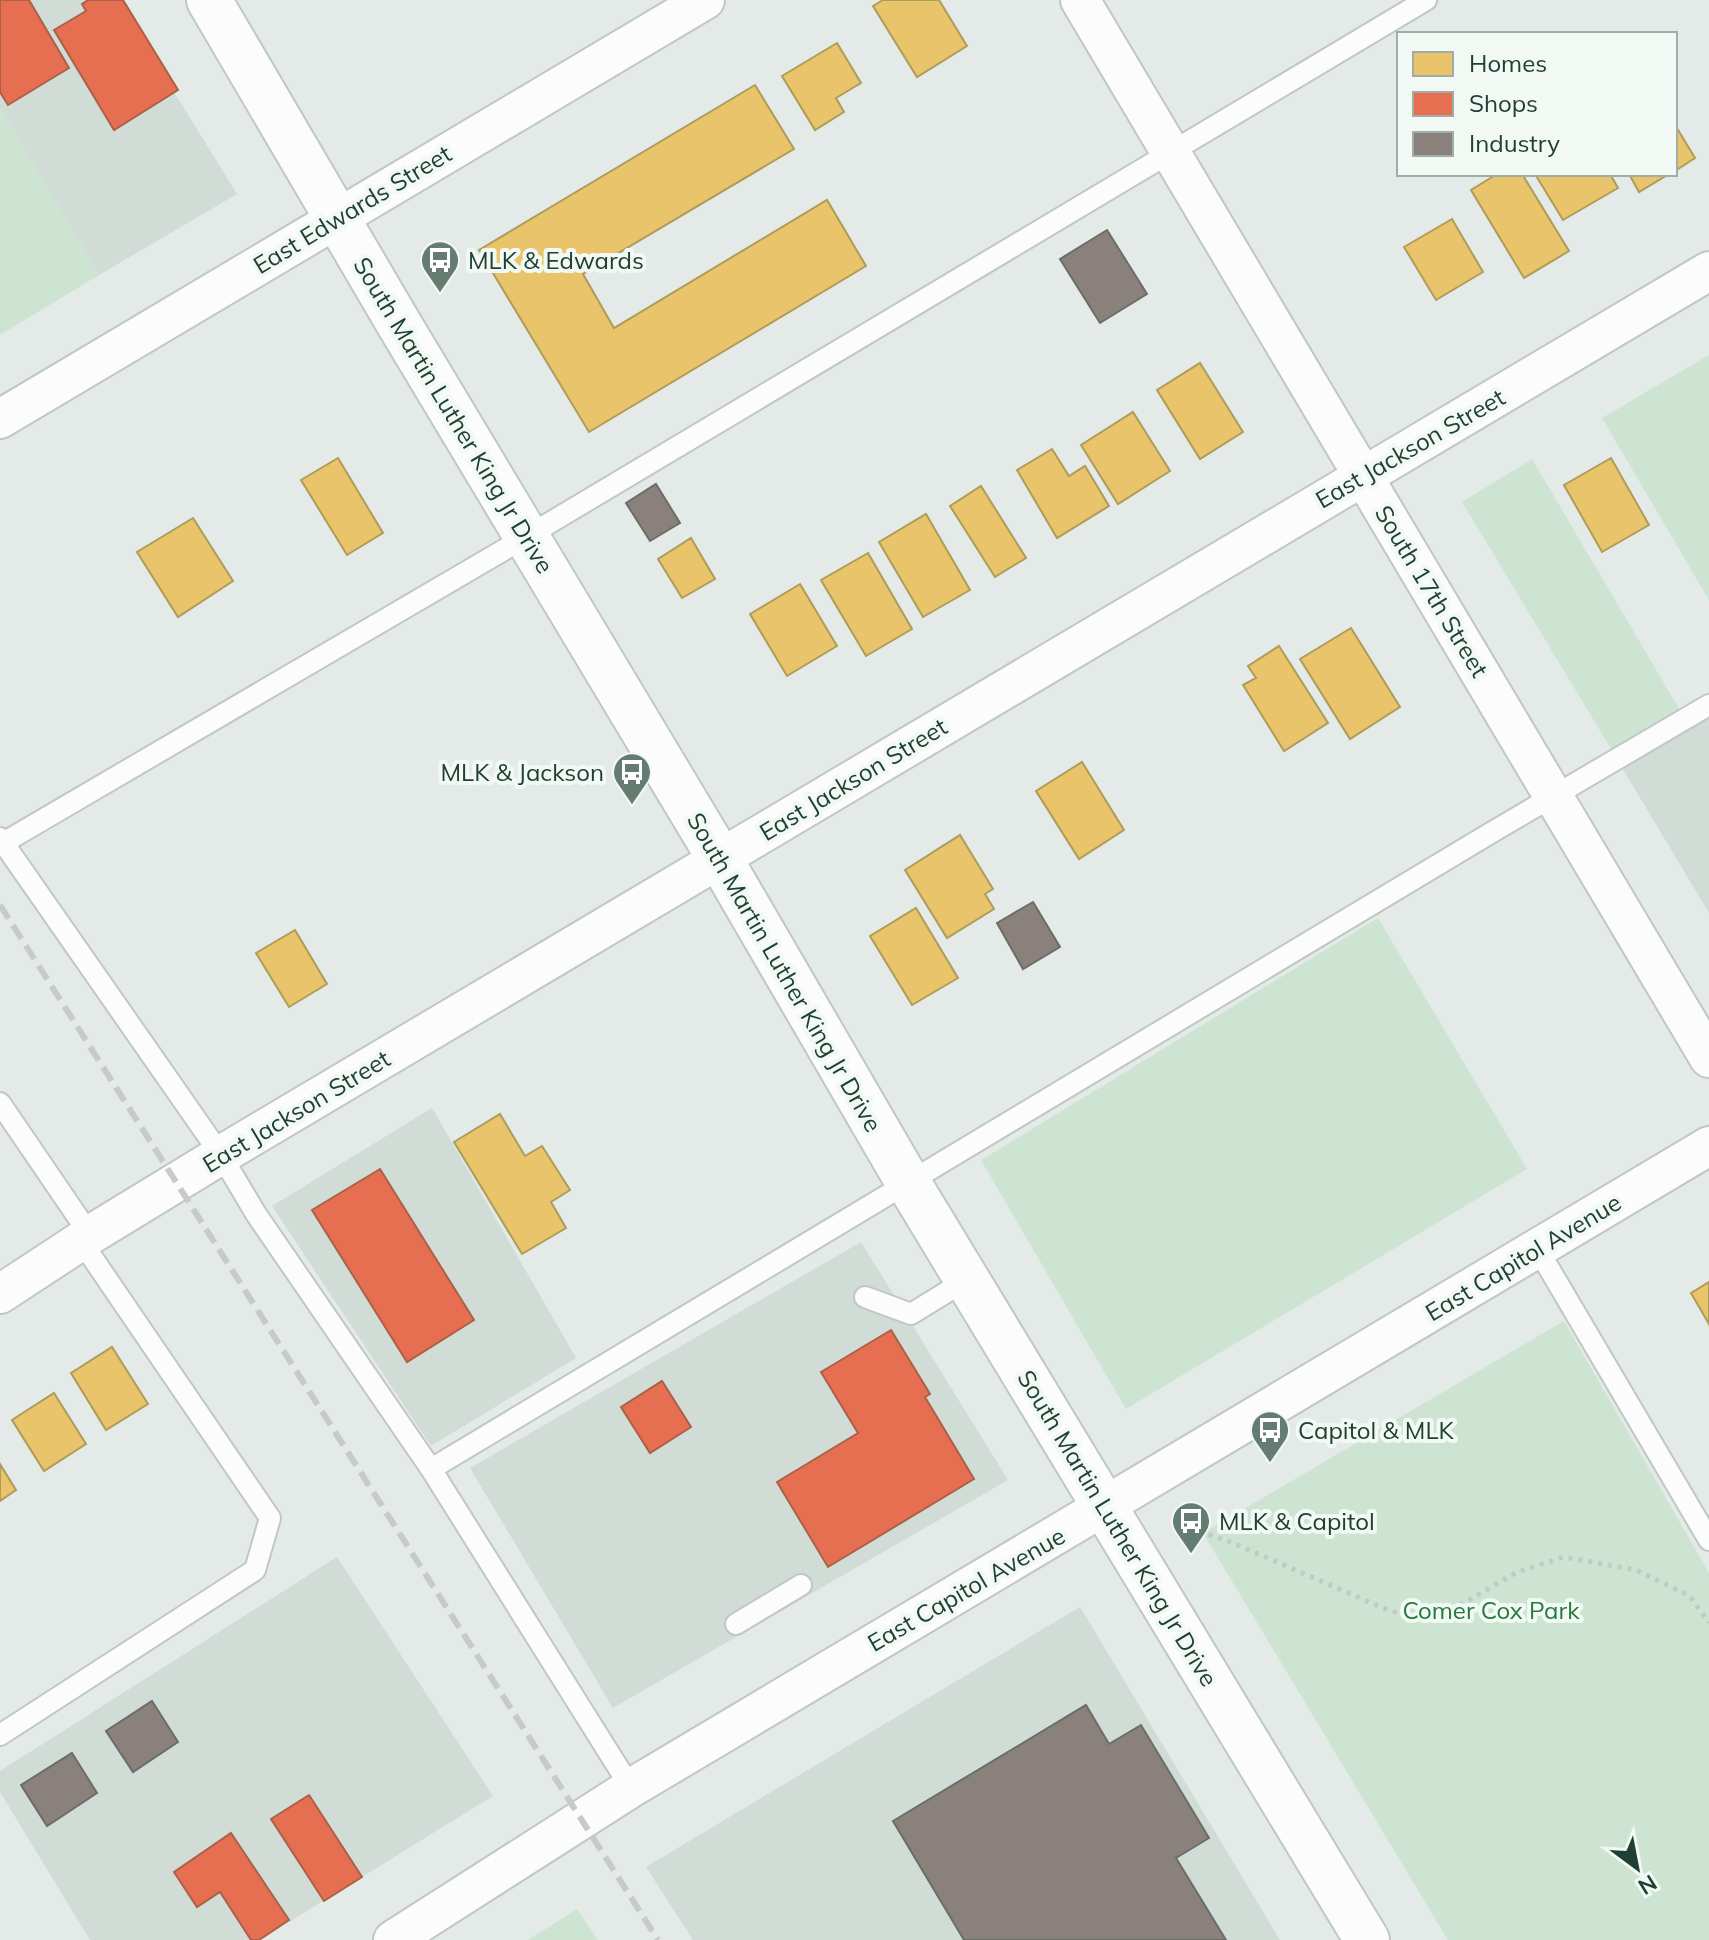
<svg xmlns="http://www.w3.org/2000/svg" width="1709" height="1940" viewBox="0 0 1709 1940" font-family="Mulish,sans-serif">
<rect width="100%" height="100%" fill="#e4eae7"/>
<g fill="#d1dcd6">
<path d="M0 0H117L237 194 99 275 0 108Z"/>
<path d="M1709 715V913L1621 766Z"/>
<path d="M432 1108 576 1358 431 1446 272 1206Z"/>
<path d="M861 1242 1008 1480 613 1708 470 1468Z"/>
<path d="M337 1557 493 1796 260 1940H90L0 1792V1771Z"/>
<path d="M1080 1607 1280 1940H693L646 1867Z"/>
</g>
<g fill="#cce4d1">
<path d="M0 108 99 275 0 335Z"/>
<path d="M1709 355V600L1602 418Z"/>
<path d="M1532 459 1681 712 1613 752 1462 502Z"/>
<path d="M1378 918 1527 1169 1126 1409 981 1160Z"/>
<path d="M1564 1321 1709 1573V1940H1448L1203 1533Z"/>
<path d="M577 1909 598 1940H528Z"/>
</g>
<g fill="#e9c46a" stroke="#ad9c5a" stroke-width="2">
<path d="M883 0H939L967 46 917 77 873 6Z"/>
<path d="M837 43 861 83 836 98 844 112 815 130 782 76Z"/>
<path d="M755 85 794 149 583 274 614 328 827 200 866 266 589 432 479 250Z"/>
<path d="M1675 125 1695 158 1675 171Z"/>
<path d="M1497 174H1522L1569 251 1524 278 1471 190Z"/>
<path d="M1535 174H1610L1618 188 1563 220Z"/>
<path d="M1629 174H1669L1639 192Z"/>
<path d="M1452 219 1483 272 1436 300 1404 247Z"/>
<path d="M1200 363 1243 432 1200 459 1157 390Z"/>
<path d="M1133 412 1170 471 1118 504 1081 445Z"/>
<path d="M1052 449 1069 476 1085 466 1109 506 1057 538 1017 470Z"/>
<path d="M338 458 383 533 347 555 301 480Z"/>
<path d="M1611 458 1649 525 1602 552 1564 485Z"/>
<path d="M981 486 1026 558 995 577 950 506Z"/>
<path d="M926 514 970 590 923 617 879 542Z"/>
<path d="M193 518 233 581 178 617 137 552Z"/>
<path d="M691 538 715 579 682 598 658 559Z"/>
<path d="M868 553 912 629 866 656 821 580Z"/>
<path d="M800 584 837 646 787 676 750 614Z"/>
<path d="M1351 628 1400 707 1350 739 1300 659Z"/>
<path d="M1279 646 1328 723 1284 751 1243 685 1256 678 1248 666Z"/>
<path d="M1082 762 1124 830 1079 859 1036 791Z"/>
<path d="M960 835 993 889 985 894 994 909 947 938 905 870Z"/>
<path d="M916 908 958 978 912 1005 870 936Z"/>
<path d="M295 930 327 984 289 1007 256 953Z"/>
<path d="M500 1114 525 1156 542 1146 570 1190 551 1202 566 1228 522 1254 454 1142Z"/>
<path d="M1709 1282V1324L1691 1293Z"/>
<path d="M112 1347 148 1404 106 1430 71 1373Z"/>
<path d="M54 1393 86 1444 44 1471 12 1420Z"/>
<path d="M0 1464 16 1490 0 1501Z"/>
</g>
<g fill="#e76f51" stroke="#ab6148" stroke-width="2">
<path d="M0 0H29L69 68 8 105 0 92Z"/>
<path d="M88 0H123L178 90 114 130 54 30 86 11 82 4Z"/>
<path d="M380 1169 474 1320 407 1362 312 1210Z"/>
<path d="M891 1330 930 1394 925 1397 974 1479 828 1567 777 1482 858 1433 821 1372Z"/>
<path d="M662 1381 691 1427 650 1453 621 1407Z"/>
<path d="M309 1795 362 1877 324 1901 271 1819Z"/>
<path d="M231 1833 289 1920 259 1940H251L220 1892 197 1907 174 1872Z"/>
</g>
<g fill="#8a817c" stroke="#6a6e66" stroke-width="2">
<path d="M1107 230 1147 294 1100 323 1060 259Z"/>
<path d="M656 484 680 523 650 541 626 503Z"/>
<path d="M1033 902 1060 947 1023 969 997 923Z"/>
<path d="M152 1701 178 1742 133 1772 106 1731Z"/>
<path d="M1086 1705 1109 1744 1141 1725 1209 1838 1176 1858 1226 1940H964L893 1821Z"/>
<path d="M72 1753 97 1793 47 1826 21 1785Z"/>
</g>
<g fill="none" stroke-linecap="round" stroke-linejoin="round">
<defs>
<g id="lane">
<path d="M0 838 221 1155 256 1214 431 1469 631 1788"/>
<path d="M3 843 526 537 1426 0"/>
<path d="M0 1103 90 1235"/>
<path d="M1537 1248 1709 1540"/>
<path d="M865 1297 911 1314 968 1279"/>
<path d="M431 1469 1494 831 1709 705"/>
<path d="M736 1624 801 1585"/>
<path d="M0 1735 255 1570 270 1518 81 1241"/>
</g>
<g id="street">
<path d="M1080 0 1709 1058"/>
<path d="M0 419 705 0"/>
<path d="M0 1294 90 1235 221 1155 1709 271"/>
<path d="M393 1940 631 1788 1709 1146"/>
</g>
<path id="secondary" d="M209 0 399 324 720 859 909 1184 1367 1940"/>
</defs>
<use href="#lane" stroke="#c1c7c4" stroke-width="24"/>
<use href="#street" stroke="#c1c7c4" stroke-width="42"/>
<use href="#secondary" stroke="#c0c8c4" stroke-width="48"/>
<path stroke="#c1cac5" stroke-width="5" stroke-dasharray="4 6" stroke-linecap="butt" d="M1199 1531 1231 1542 1390 1611 1423 1618 1455 1608 1517 1572 1564 1557 1636 1570 1690 1596 1709 1623"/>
<use href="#lane" stroke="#fbfcfb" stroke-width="20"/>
<use href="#street" stroke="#fbfcfb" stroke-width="38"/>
<use href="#secondary" stroke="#fbfcfb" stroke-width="44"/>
<path stroke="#c6cbc9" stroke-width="6" stroke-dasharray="16 8" stroke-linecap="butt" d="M0 905 658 1940"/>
</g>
<defs>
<symbol id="bus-pin" viewBox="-11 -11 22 30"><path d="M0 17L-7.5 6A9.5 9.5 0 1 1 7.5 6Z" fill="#657c73" stroke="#f2f9f5"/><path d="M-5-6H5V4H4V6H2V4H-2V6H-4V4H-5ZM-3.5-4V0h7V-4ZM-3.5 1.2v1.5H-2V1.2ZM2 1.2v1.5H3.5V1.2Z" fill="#fff"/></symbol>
</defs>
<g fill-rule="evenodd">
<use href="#bus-pin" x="418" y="238" width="44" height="60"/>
<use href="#bus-pin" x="610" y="750" width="44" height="60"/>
<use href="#bus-pin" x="1248" y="1408" width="44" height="60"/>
<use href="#bus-pin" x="1169" y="1499" width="44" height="60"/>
</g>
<g text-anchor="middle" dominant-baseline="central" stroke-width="8" stroke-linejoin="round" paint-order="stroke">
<g font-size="24" fill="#204034" stroke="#f2f9f5">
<text transform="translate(352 209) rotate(-31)">East Edwards Street</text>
<text transform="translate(454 415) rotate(59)">South Martin Luther King Jr Drive</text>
<text transform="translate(1410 448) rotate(-30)">East Jackson Street</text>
<text transform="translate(1432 591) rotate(59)">South 17th Street</text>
<text transform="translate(853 779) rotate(-31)">East Jackson Street</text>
<text transform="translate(785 972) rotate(60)">South Martin Luther King Jr Drive</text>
<text transform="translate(296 1111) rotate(-31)">East Jackson Street</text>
<text transform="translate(1523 1257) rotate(-31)">East Capitol Avenue</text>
<text transform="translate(1118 1528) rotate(59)">South Martin Luther King Jr Drive</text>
<text transform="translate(966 1589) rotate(-30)">East Capitol Avenue</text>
</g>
<g font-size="24" fill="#204034" stroke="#f2f9f5" text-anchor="start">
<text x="468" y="260">MLK &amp; Edwards</text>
<text x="604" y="772" text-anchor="end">MLK &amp; Jackson</text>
<text x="1298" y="1430">Capitol &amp; MLK</text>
<text x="1219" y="1521">MLK &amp; Capitol</text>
</g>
<g font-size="24" fill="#277a3e" stroke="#f2f9f5">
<text x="1491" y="1610">Comer Cox Park</text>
</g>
</g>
<rect x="1397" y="32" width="280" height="144" fill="#f2f9f5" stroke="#9eafa8" stroke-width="2"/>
<rect x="1413" y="52" width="40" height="24" fill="#e9c46a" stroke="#9eafa8" stroke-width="2"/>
<text x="1469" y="72" font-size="24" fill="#204034">Homes</text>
<rect x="1413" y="92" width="40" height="24" fill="#e76f51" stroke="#9eafa8" stroke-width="2"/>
<text x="1469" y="112" font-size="24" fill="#204034">Shops</text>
<rect x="1413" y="132" width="40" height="24" fill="#8a817c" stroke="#9eafa8" stroke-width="2"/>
<text x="1469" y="152" font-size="24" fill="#204034">Industry</text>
<g transform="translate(1637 1868) rotate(148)" stroke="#f2f9f5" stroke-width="6" paint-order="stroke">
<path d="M0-6L14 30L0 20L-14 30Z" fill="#204034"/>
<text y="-12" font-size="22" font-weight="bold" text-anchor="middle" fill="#204034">N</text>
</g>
</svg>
